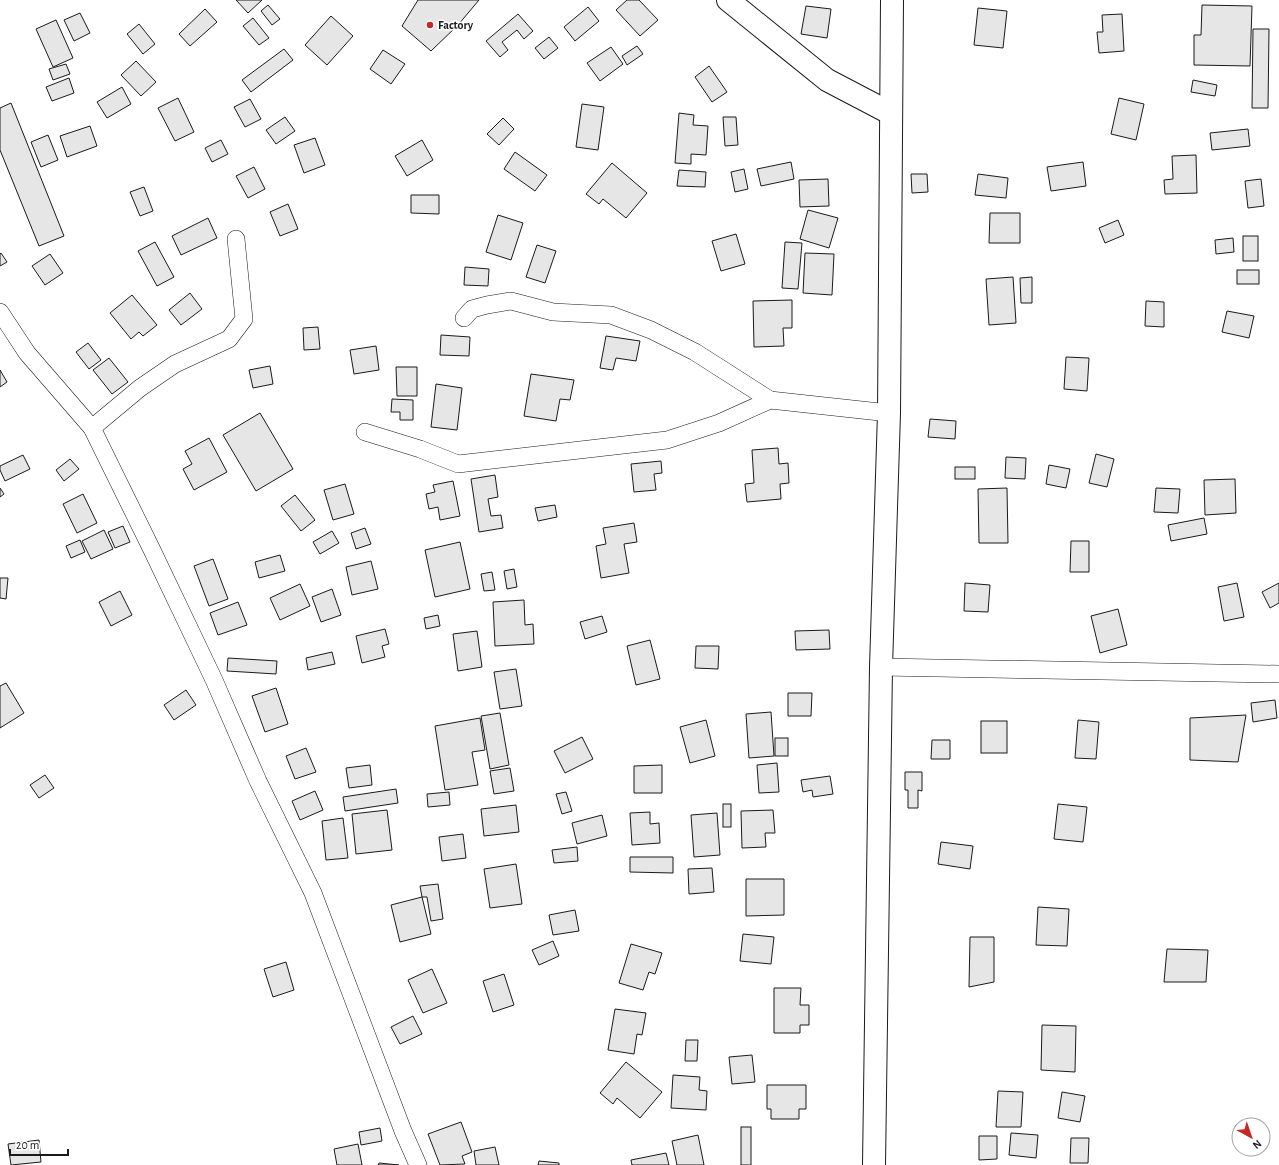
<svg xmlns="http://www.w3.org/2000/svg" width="1279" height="1165" viewBox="0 0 1279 1165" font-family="'Alegreya Sans',sans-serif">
<rect width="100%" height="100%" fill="#fff"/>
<g fill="#e6e6e6" stroke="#1a1a1a">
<path d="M236 0H262L248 13Z"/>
<path d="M418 0H479L458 25 431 51 402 26Z"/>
<path d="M627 0H639L658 20 640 36 616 10Z"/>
<path d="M268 5 280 19 272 25 261 11Z"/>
<path d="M1202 5 1252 6 1250 66 1194 65V35H1201Z"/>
<path d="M806 6 831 9 827 38 801 34Z"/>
<path d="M588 7 599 21 575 41 564 27Z"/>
<path d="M978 8 1007 11 1003 48 974 45Z"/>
<path d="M205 9 217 22 190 46 179 34Z"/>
<path d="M80 13 90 33 74 41 64 20Z"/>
<path d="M518 14 533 31 524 39 517 30 502 42 508 50 500 57 486 41Z"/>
<path d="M1122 14 1124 51 1099 53 1097 32H1103L1102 15Z"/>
<path d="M331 16 353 36 327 65 305 45Z"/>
<path d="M253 18 269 38 259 45 243 26Z"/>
<path d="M56 20 73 58 53 67 36 29Z"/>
<path d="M139 24 155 44 143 54 127 34Z"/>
<path d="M1253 29H1269L1268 108H1252Z"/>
<path d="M549 37 558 48 544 59 535 48Z"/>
<path d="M637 46 643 54 627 65 622 56Z"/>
<path d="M611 47 623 64 600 81 587 63Z"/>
<path d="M284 49 293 60 251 92 242 80Z"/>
<path d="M383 50 405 64 391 84 370 69Z"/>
<path d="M136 61 156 82 141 96 121 75Z"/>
<path d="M66 64 70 74 53 80 49 69Z"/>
<path d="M709 66 727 92 712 102 695 77Z"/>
<path d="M69 78 74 93 52 101 46 87Z"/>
<path d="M1193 80 1217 85 1215 96 1191 92Z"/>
<path d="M122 87 131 104 107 118 97 102Z"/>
<path d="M178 98 194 132 175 141 158 108Z"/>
<path d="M1119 98 1144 104 1136 140 1111 134Z"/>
<path d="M250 99 261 119 245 127 234 107Z"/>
<path d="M11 103 64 236 39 246 0 150V108Z"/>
<path d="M582 104 604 107 598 150 576 147Z"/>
<path d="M679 113 694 115 693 125 708 126 706 155 691 154V164L675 163Z"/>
<path d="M285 117 295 131 276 144 266 130Z"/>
<path d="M723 117H736L738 145 725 146Z"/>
<path d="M503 118 514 129 499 145 487 134Z"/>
<path d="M90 126 97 146 67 157 60 136Z"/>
<path d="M1248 129 1250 146 1212 150 1210 133Z"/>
<path d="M48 135 58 160 41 167 31 142Z"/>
<path d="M315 138 325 165 304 173 294 145Z"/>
<path d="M221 140 228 154 212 162 205 148Z"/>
<path d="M422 140 433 160 407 176 395 156Z"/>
<path d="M515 152 547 175 535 191 504 169Z"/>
<path d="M1196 155 1197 193 1165 194 1164 180 1173 179 1172 156Z"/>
<path d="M791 162 794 179 761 186 757 169Z"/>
<path d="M1083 162 1086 186 1051 191 1047 167Z"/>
<path d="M612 163 647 193 626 218 603 199 599 204 586 194Z"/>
<path d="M254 167 265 189 248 198 236 176Z"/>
<path d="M744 169 748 189 735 192 731 172Z"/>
<path d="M679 170 706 172 705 187 677 186Z"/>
<path d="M911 174H927L928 192 912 193Z"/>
<path d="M978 174 1008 178 1006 198 975 195Z"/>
<path d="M828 179 829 206 800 207 799 180Z"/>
<path d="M1261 179 1264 206 1248 208 1245 181Z"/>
<path d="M144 187 153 211 140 216 130 192Z"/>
<path d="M411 195H439V214L411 213Z"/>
<path d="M288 204 298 229 280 236 270 212Z"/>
<path d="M808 210 838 218 829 248 800 239Z"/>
<path d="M990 213H1020V243H989Z"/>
<path d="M498 215 523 223 511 260 486 252Z"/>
<path d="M208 218 217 238 181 255 172 236Z"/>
<path d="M1118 220 1124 235 1105 243 1099 228Z"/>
<path d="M736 234 745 264 721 271 712 241Z"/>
<rect x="1243" y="236" width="15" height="25"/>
<path d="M1233 238 1234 252 1216 254 1215 240Z"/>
<path d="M155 242 174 277 157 286 138 251Z"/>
<path d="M785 242 802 243 798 289 782 288Z"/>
<path d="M537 245 556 251 545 283 526 277Z"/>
<path d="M1 253 7 262 0 266V254Z"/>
<path d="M805 253 834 254 832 295 803 293Z"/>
<path d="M50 254 63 273 45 285 32 266Z"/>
<path d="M465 267 489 269 488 286 464 285Z"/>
<rect x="1237" y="270" width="22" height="14"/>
<path d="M1013 277 1016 323 989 325 986 279Z"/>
<path d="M1032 277V303H1021L1020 278Z"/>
<path d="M190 293 202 309 181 325 169 310Z"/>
<path d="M132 295 157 325 143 336 139 332 131 339 110 313Z"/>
<path d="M792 300V328H783L784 346 754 347 753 301Z"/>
<path d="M1146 301 1164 302V327L1145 326Z"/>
<path d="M1227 311 1254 316 1249 338 1222 332Z"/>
<path d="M318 327 320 349 304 350 303 328Z"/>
<path d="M441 335 470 337 469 356 440 355Z"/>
<path d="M606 336 640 341 636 361 616 358 613 370 600 368Z"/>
<path d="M88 343 101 360 89 369 76 352Z"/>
<path d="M376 346 379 370 354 374 350 350Z"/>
<path d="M1066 357 1089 358 1087 391 1064 389Z"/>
<path d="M109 358 128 382 112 394 93 370Z"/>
<path d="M270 366 273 384 253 388 249 370Z"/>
<path d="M396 367H417V396H397Z"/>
<path d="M0 370 7 382 0 387Z"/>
<path d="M531 374 574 380 570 400 560 399 556 421 524 416Z"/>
<path d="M436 384 462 388 457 430 431 427Z"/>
<path d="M392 399 413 400V420H400V412H391Z"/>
<path d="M260 413 293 469 256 491 223 435Z"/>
<path d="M930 419 956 421 955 439 928 437Z"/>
<path d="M209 438 227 472 194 490 183 469 192 464 185 451Z"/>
<path d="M778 448 779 464 788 463 789 483 780 484 781 499 747 502 745 484 754 483 752 450Z"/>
<path d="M1096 454 1114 459 1107 487 1089 483Z"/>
<path d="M23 455 30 469 5 481 0 470V466Z"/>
<path d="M1006 457 1026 458 1025 479 1005 478Z"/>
<path d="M70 459 79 469 64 481 56 470Z"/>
<path d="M661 461 662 473 654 474 656 490 634 492 631 464Z"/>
<path d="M1049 465 1070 469 1066 488 1046 484Z"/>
<rect x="955" y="467" width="20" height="12"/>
<path d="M495 475 498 497 488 499 491 516 501 515 503 528 479 532 471 479Z"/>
<path d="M1235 479 1236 513 1205 515 1204 480Z"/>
<path d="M453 481 460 516 440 520 438 507 429 509 426 494 435 492 433 485Z"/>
<path d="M345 484 354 514 333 520 324 490Z"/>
<path d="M0 488 4 494 0 497Z"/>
<path d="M1007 488 1008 543H979L978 489Z"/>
<path d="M1156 488 1180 489 1178 513 1154 512Z"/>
<path d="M83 494 97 523 77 533 63 504Z"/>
<path d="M295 495 315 520 301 531 281 506Z"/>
<path d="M555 505 557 517 538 521 535 508Z"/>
<path d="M1204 518 1207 534 1171 541 1168 525Z"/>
<path d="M634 523 637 542 624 544 629 573 601 578 596 546 606 544 603 528Z"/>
<path d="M123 526 130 542 115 548 108 532Z"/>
<path d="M365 528 371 544 356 549 351 533Z"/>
<path d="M104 530 113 549 91 559 82 541Z"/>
<path d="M332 531 339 543 320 554 313 542Z"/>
<path d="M80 540 85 552 71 558 66 546Z"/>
<path d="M1071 541H1089V572H1070Z"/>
<path d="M460 542 470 589 435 597 425 550Z"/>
<path d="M280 555 285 571 259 578 255 562Z"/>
<path d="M213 559 228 599 209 606 194 566Z"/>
<path d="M371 561 378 589 352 595 346 567Z"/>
<path d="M514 569 517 587 507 589 504 571Z"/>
<path d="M492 572 495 590 484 591 481 574Z"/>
<path d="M0 578H8L6 599 0 598Z"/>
<path d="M965 583 990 585 988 612 964 611Z"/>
<path d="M1237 583 1244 617 1224 621 1218 587Z"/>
<path d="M1279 583V603L1270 608 1262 592Z"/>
<path d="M300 584 310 606 280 620 270 598Z"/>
<path d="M332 589 341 615 321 622 312 597Z"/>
<path d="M120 591 132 615 111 626 99 602Z"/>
<path d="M524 600 525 625 533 624 534 644 495 646 493 602Z"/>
<path d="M238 602 247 625 218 635 210 613Z"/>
<path d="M1118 609 1127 645 1100 653 1091 616Z"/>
<path d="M438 615 440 626 426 629 424 618Z"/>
<path d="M602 616 607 632 585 639 580 622Z"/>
<path d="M385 629 389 644 382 646 385 657 362 663 356 636Z"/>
<path d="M829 630 830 649 796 650 795 631Z"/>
<path d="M477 631 482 667 458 671 453 634Z"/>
<path d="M650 640 660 679 636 685 627 646Z"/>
<path d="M696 646H719L718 669 695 668Z"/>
<path d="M332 652 335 664 308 670 306 658Z"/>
<path d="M228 658 277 661 276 674 227 671Z"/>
<path d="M516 669 522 706 500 709 494 672Z"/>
<path d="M6 683 24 713 0 728V686Z"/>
<path d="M276 688 288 724 265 732 252 696Z"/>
<path d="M186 690 196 705 174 720 164 705Z"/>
<path d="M788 693H812L811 716H788Z"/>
<path d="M1275 700 1277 718 1253 722 1251 703Z"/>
<path d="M771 712 774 756 749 758 746 714Z"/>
<path d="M500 713 509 765 490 769 481 716Z"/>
<path d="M1246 715 1238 762 1190 760V718Z"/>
<path d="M480 718 485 750 472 752 478 785 445 790 435 726Z"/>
<path d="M706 720 715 756 690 763 680 727Z"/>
<path d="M1078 720 1099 722 1096 759 1075 758Z"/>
<rect x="981" y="721" width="26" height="32"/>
<path d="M582 737 593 759 565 773 554 751Z"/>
<rect x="775" y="738" width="13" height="18"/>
<path d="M932 740H950V759H931Z"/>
<path d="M306 748 316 772 295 779 286 756Z"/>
<path d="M777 763 779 792 759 793 757 765Z"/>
<path d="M370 765 372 785 349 788 346 768Z"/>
<path d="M662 765V793H634V766Z"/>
<path d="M510 768 514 791 494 794 490 771Z"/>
<path d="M905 772H922V791L918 790V808H908V790H905Z"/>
<path d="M45 775 54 788 39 798 30 785Z"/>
<path d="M830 776 833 794 813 797 812 790 803 792 801 780Z"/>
<path d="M396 789 398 803 345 811 343 797Z"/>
<path d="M315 791 323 810 300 820 292 801Z"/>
<path d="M449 792 450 805 428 807 427 794Z"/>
<path d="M566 792 572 811 562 814 556 794Z"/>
<rect x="723" y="804" width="8" height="23"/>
<path d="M1058 804 1087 807 1083 842 1054 839Z"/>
<path d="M516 805 519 832 484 836 481 809Z"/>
<path d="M387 810 392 850 356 854 352 814Z"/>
<path d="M773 810 775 833H765L766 847 742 848 741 811Z"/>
<path d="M650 812V824L659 823 660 843 632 845 630 813Z"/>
<path d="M717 813 720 855 694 857 691 815Z"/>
<path d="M602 815 607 836 577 844 572 823Z"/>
<path d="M343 818 348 858 326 860 322 821Z"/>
<path d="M463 834 466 858 442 861 439 837Z"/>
<path d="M941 842 973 846 970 869 938 864Z"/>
<path d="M577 847 578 861 554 863 552 850Z"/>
<path d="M630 857H673V873L630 872Z"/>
<path d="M516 864 522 904 490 908 484 869Z"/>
<path d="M712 868 714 892 689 894 688 869Z"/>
<path d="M746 879H784V915L746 916Z"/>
<path d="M438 884 443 919 431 921 427 897H422L420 886Z"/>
<path d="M422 897 431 934 400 942 391 905Z"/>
<path d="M1038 907 1069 909 1067 946 1036 945Z"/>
<path d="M575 910 579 931 553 935 549 915Z"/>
<path d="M743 934 774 937 771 964 740 961Z"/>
<path d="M970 937H994V982L969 987Z"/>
<path d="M553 941 559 956 539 965 532 950Z"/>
<path d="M631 944 662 953 655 974 649 972 643 990 619 983Z"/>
<path d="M1167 949 1208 950 1206 982H1164Z"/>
<path d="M286 962 294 990 273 997 264 969Z"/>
<path d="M432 969 447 1003 423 1013 408 980Z"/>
<path d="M504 974 514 1005 493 1012 483 981Z"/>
<path d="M774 988H801L800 1005H809V1025H800V1033H774Z"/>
<path d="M615 1009 646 1013 642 1035 637 1034 634 1054 608 1050Z"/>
<path d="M413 1016 422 1034 400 1044 391 1027Z"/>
<path d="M1042 1025 1076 1026 1075 1072 1041 1070Z"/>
<path d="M686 1040H698L697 1061H685Z"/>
<path d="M752 1055 755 1082 732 1084 729 1057Z"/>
<path d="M626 1062 662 1092 640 1118 617 1098 613 1104 600 1093Z"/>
<path d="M673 1075 700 1077 699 1090 707 1091 706 1110 671 1108Z"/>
<path d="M767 1085H806V1109H799V1119H771V1109H767Z"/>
<path d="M998 1091 1023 1092 1021 1127H996Z"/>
<path d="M1062 1092 1085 1096 1080 1122 1058 1118Z"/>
<path d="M461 1122 472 1152 462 1156 465 1164 440 1165 428 1134Z"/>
<rect x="741" y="1127" width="10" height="38"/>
<path d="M380 1128 382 1141 361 1145 359 1132Z"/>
<path d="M1011 1133 1038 1135 1036 1158 1009 1155Z"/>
<path d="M698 1135 704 1165H677L672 1141Z"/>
<path d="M979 1136H997V1159L979 1160Z"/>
<path d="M1071 1138H1089L1088 1163H1070Z"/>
<path d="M39 1140 41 1162 11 1165 8 1144Z"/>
<path d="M358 1144 362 1165H337L334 1149Z"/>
<path d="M495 1147 499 1165H476L474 1151Z"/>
<path d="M666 1153 669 1165H632L631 1160Z"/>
<path d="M539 1161 559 1163V1165H538Z"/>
<path d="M379 1163 399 1165H378Z"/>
</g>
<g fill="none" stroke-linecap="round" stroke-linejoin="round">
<defs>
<g id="street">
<path d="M0 312 27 353 92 428 152 550 214 680 258 781 313 893 403 1131 418 1165"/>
<path d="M464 318 472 309 487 305 511 301 553 312 611 315 651 330 695 352 770 400"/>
<path d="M92 428 140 388 175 364 229 339 244 319 236 239"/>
<path d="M365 432 420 449 458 464 667 440 719 423 770 400 889 413"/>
<path d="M881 667 1279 674"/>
</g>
<path id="secondary" d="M728 0 827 80 890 113"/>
<path id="primary" d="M874 1165 881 667 889 413 892 0"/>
</defs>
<use href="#street" stroke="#1a1a1a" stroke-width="18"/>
<use href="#secondary" stroke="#1a1a1a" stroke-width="24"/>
<use href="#primary" stroke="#1a1a1a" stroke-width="24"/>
<use href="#street" stroke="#fff" stroke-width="17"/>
<use href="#secondary" stroke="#fff" stroke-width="22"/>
<use href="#primary" stroke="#fff" stroke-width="22"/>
</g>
<circle fill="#c62828" stroke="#fff" stroke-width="1.5" cx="430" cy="25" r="4"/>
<g text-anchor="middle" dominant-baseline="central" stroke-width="3" stroke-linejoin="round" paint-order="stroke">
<g font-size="12" font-weight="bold" fill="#1a1a1a" stroke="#fff" text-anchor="start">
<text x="438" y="25">Factory</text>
</g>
</g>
<g transform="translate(1251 1137) rotate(140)"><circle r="19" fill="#ffffff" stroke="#a3a3a3"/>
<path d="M0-3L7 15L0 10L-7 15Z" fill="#c62828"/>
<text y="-6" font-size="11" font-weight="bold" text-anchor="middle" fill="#1a1a1a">N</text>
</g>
<path d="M10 1149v6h58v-6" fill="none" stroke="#1a1a1a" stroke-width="2"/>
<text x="16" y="1149" font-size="12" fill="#1a1a1a" stroke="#ffffff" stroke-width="3" paint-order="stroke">20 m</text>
</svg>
